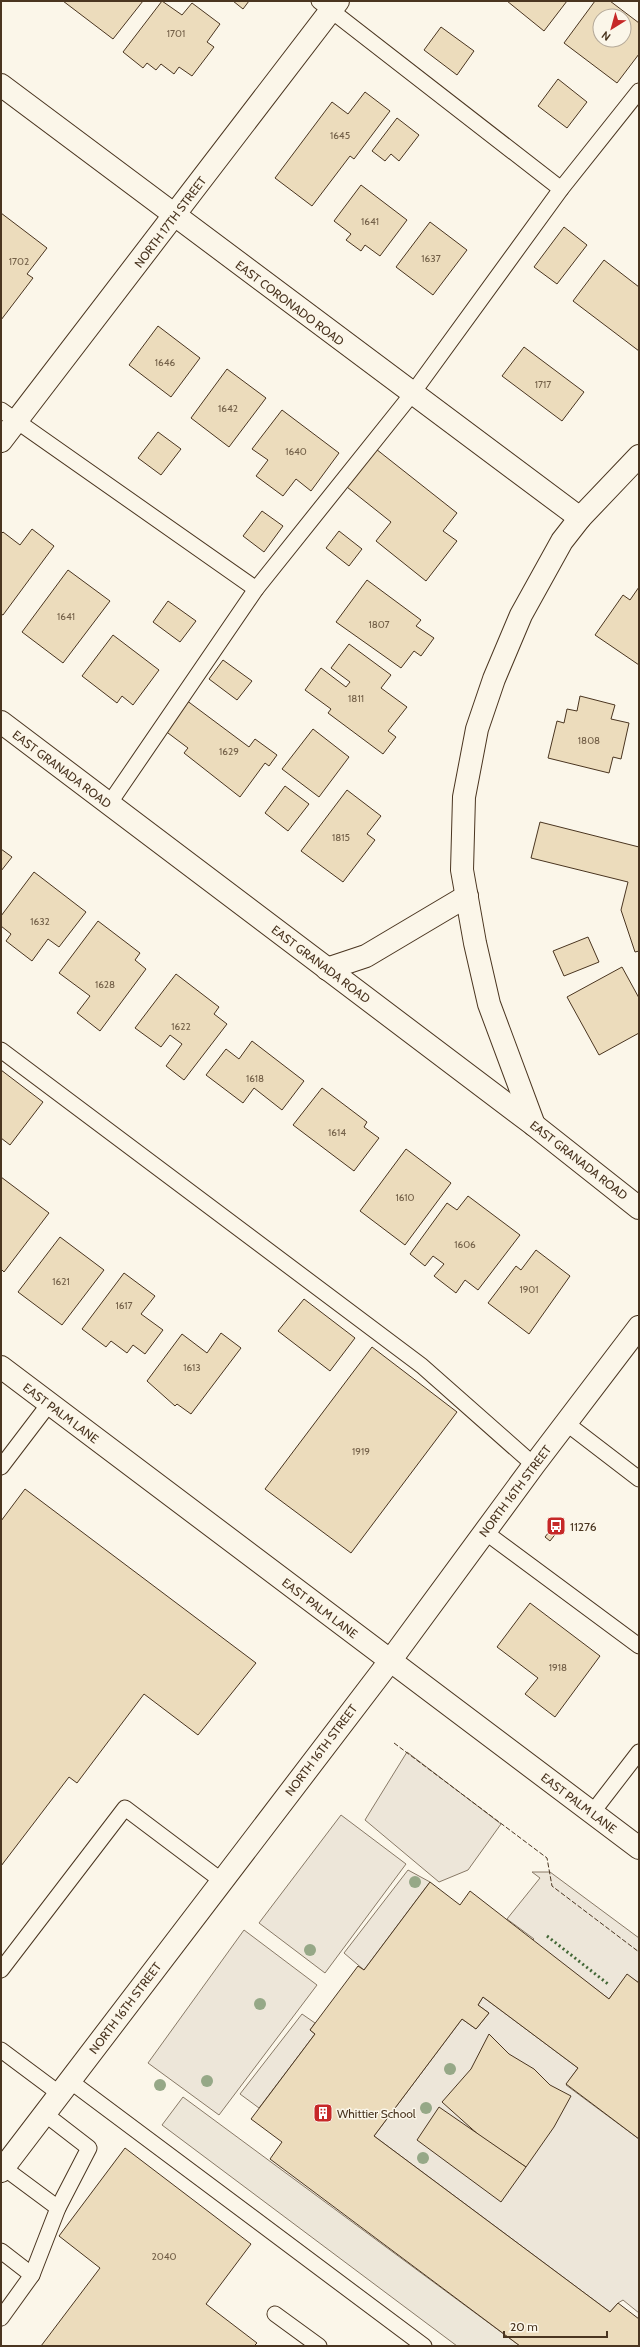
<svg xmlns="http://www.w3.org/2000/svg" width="640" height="2347" viewBox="0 0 640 2347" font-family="Cabin,sans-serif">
<rect width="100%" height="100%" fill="#fbf6e9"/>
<g fill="#ede6d9" stroke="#887966">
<path d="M407 1752 501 1824 468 1870 439 1882 365 1820Z"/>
<path d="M341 1815 406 1864 325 1973 259 1923Z"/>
<path d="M408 1870 430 1882 364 1970 344 1953Z"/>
<path d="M532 1872H550L639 1938V1983L627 1975 609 1999 532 1941 534 1939 507 1919 540 1878Z"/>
<path d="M244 1930 317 1985 219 2115 148 2063Z"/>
<path d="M483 1997 578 2068 566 2085 639 2139V2313L623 2300 618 2303 610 2312 374 2136 462 2019 476 2029 489 2013 478 2005Z"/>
<path d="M302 2014 315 2023 310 2030 315 2034 259 2108 240 2094Z"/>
</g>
<path fill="#ede7d9" stroke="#887966" d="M183 2097 520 2346H457L162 2125Z"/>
<g fill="#ecdcbc" stroke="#4a3520" fill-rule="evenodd">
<path d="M63 1H143L113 39Z"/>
<path d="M162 1 182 15 192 3 220 24 207 42 214 47 192 76 179 67 174 74 161 64 156 70 147 63 143 68 123 52Z"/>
<path d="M233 1H249L243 9Z"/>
<path d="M507 1H567L544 31Z"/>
<path d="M595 1H610L639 23V54L617 83 564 43ZM600 16H624V40H600Z"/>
<path d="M441 27 474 51 457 75 424 50Z"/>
<path d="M558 79 587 102 567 128 538 106Z"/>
<path d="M365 92 390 111 354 159 350 156 312 206 275 178 332 102 348 114Z"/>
<path d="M397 118 419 135 399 161 391 154 385 161 372 151Z"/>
<path d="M361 185 407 220 380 256 365 245 361 251 346 240 351 234 334 221Z"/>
<path d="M1 213 47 248 27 274 33 278 1 320Z"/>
<path d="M430 222 467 250 433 295 396 267Z"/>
<path d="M564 227 587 245 557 284 534 267Z"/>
<path d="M604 260 639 287V351L573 301Z"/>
<path d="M158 326 200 358 171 397 129 365Z"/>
<path d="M524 347 584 392 562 421 502 376Z"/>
<path d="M227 369 266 398 229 447 191 418Z"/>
<path d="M282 410 339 453 311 491 296 479 283 496 256 476 268 460 252 449Z"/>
<path d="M158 432 181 449 161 475 138 458Z"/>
<path d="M376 449 457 513 443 531 457 541 426 581 376 541 391 522 347 487Z"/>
<path d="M262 511 283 526 264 552 243 536Z"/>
<path d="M32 529 54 546 3 615 1 614V534L3 532 20 545Z"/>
<path d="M339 531 362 549 349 566 326 548Z"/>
<path d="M68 570 110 601 63 663 22 632Z"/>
<path d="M367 580 421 620 416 626 434 638 421 656 414 651 401 668 336 622Z"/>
<path d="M639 587V665L595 635 623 595 630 600Z"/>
<path d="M168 601 196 621 180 642 153 622Z"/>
<path d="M113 635 159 670 133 705 122 696 117 703 82 676Z"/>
<path d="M349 644 391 675 381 688 407 707 388 731 396 737 383 754 328 713 331 709 305 690 321 668 346 687 350 682 331 668Z"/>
<path d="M223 660 252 681 237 700 209 679Z"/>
<path d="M580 696 615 705 611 719 629 723 621 759 613 757 609 773 548 758 557 721 564 723 567 709 577 711Z"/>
<path d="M186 700 249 747 255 739 277 755 269 766 265 763 240 797 184 753 188 748 164 730Z"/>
<path d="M313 729 349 757 319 797 282 769Z"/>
<path d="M285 786 309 804 288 831 265 813Z"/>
<path d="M347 790 381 816 367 834 375 840 343 882 301 851Z"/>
<path d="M540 822 639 847V951L635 952 621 910 628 882 531 858Z"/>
<path d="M1 849 12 857 1 871Z"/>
<path d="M34 872 86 912 59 947 48 939 32 961 6 941 11 934 1 926V916Z"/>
<path d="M98 921 140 953 135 960 146 969 100 1031 77 1013 90 996 59 973Z"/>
<path d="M588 937 599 962 564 976 553 951Z"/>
<path d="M622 967 639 998V1033L599 1055 567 997Z"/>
<path d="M176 974 219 1007 214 1014 227 1024 184 1080 166 1066 182 1044 170 1035 161 1047 135 1028Z"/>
<path d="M252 1041 304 1081 282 1110 254 1088 243 1103 206 1075 226 1049 239 1059Z"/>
<path d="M1 1070 43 1102 10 1145 1 1138Z"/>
<path d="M322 1088 367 1122 364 1127 379 1138 354 1171 293 1125Z"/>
<path d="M406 1149 451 1183 405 1245 360 1211Z"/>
<path d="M1 1177 49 1213 4 1272 1 1269Z"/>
<path d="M468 1196 520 1235 478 1290 465 1280 456 1293 434 1276 444 1264 433 1256 425 1266 410 1254 447 1203 457 1210Z"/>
<path d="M60 1237 104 1270 62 1325 18 1292Z"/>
<path d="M536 1250 570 1276 529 1334 488 1303 516 1266 521 1270Z"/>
<path d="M124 1273 155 1296 141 1314 163 1330 145 1354 133 1345 127 1353 111 1341 106 1347 82 1329Z"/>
<path d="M304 1299 355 1338 330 1371 278 1331Z"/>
<path d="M221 1333 241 1348 191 1414 177 1404 175 1406 147 1381 182 1334 207 1353Z"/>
<path d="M372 1347 457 1412 351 1553 265 1489Z"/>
<path d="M25 1489 256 1663 198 1735 144 1694 77 1783 69 1777 1 1866V1521Z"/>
<path d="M556 1523 561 1527 550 1541 545 1537Z"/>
<path d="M530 1603 600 1656 555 1717 525 1694 538 1678 497 1647Z"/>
<path d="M430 1882 460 1905 470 1891 609 1999 627 1974 639 1983V2139L566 2084 578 2068 483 1997 478 2005 489 2013 476 2029 462 2019 374 2136 610 2312 618 2303 639 2319V2346H520L270 2159 282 2142 251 2119 315 2034 310 2030 358 1966 364 1970Z"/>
<path d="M489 2034 509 2054 534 2069 550 2085 571 2096 554 2127 526 2167 481 2137 442 2102 471 2069Z"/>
<path d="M439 2107 526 2167 501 2202 417 2140Z"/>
<path d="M125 2148 251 2244 206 2304 257 2343 254 2346H41L100 2268 59 2236Z"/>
</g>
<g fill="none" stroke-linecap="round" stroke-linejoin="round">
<defs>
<g id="lane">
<path d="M319 1 561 189"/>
<path d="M1 410 256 589"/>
<path d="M109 804 256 589 412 394 561 189 639 91"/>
<path d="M1 1050 422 1366 534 1465"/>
<path d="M566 1423 639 1479"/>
<path d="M1 1467 49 1404"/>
<path d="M485 1532 639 1646"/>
<path d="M592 1813 639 1752"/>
<path d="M1 1970 125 1808 222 1881"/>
<path d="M1 2050 60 2094"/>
<path d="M70 2081 424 2346"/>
<path d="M4 2168 58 2208"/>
<path d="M1 2251 32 2275"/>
<path d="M275 2314 319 2346"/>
<path d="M1 2318 32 2275 58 2208 89 2148 45 2114"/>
</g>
<g id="street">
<path d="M1 85 580 518"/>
<path d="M1 441 338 1"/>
<path d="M1 722 534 1125 639 1208"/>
<path d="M327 969 366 956 467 896"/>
<path d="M534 1125 489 1004 475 943 462 870 464 797 477 729 494 679 521 615 562 541 580 518 639 456"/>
<path d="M1 1367 639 1848"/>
</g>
<path id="secondary" d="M1 2171 390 1661 534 1465 639 1327"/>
</defs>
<use href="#lane" stroke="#4a3520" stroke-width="17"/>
<use href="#street" stroke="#4a3520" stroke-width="24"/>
<use href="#secondary" stroke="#4a3520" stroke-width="24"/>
<use href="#lane" stroke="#fbf6e9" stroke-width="15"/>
<use href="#street" stroke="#fbf6e9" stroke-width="22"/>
<use href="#secondary" stroke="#fbf6e9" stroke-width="22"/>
<path stroke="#436837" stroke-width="3" stroke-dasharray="2 3" stroke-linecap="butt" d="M547 1936 608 1984"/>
<path stroke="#4a3520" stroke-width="1" stroke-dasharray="5 2" stroke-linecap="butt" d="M394 1743 547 1858 552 1886 639 1952"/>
</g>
<g fill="#96a887">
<circle cx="415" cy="1882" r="6"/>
<circle cx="310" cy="1950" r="6"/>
<circle cx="260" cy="2004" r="6"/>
<circle cx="450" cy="2069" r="6"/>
<circle cx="207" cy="2081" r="6"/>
<circle cx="160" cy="2085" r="6"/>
<circle cx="426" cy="2108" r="6"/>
<circle cx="423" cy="2158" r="6"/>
</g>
<defs>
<symbol id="bus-square" viewBox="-11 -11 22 22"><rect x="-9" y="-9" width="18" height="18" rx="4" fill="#c62828" stroke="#fbf6e9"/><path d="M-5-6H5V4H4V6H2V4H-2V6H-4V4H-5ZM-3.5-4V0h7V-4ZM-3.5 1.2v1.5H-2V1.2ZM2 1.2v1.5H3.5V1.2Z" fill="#fff"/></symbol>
<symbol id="building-square" viewBox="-11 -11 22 22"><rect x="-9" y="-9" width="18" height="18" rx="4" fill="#c62828" stroke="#fbf6e9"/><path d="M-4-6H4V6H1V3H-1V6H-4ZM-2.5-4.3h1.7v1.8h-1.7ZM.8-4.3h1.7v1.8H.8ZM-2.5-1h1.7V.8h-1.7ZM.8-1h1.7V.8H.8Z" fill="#fff"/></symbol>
</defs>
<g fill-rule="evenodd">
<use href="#bus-square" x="545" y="1515" width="22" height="22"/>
<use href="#building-square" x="312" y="2102" width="22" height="22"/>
</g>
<g text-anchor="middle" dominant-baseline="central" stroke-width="3" stroke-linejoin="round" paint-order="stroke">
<g font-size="10" fill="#725f47">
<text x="176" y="33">1701</text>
<text x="340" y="135">1645</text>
<text x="370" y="221">1641</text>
<text x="431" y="258">1637</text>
<text x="19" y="261">1702</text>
<text x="165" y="362">1646</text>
<text x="543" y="384">1717</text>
<text x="228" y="408">1642</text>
<text x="296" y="451">1640</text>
<text x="66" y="616">1641</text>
<text x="379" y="624">1807</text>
<text x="356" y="698">1811</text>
<text x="589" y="740">1808</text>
<text x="229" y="751">1629</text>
<text x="341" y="837">1815</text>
<text x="40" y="921">1632</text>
<text x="105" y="984">1628</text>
<text x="181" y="1026">1622</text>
<text x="255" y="1078">1618</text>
<text x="337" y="1132">1614</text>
<text x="405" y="1197">1610</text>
<text x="465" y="1244">1606</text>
<text x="61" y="1281">1621</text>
<text x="529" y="1289">1901</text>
<text x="124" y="1305">1617</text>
<text x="192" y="1367">1613</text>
<text x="361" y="1451">1919</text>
<text x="558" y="1667">1918</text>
<text x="164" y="2256">2040</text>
</g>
<g font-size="12" fill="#4a3520" stroke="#fbf6e9">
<text transform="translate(170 222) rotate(-53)">NORTH 17TH STREET</text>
<text transform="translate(290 303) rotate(37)">EAST CORONADO ROAD</text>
<text transform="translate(62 769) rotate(37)">EAST GRANADA ROAD</text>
<text transform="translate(321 964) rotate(37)">EAST GRANADA ROAD</text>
<text transform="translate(579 1160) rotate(38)">EAST GRANADA ROAD</text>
<text transform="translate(61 1413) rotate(37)">EAST PALM LANE</text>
<text transform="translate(515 1491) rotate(-53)">NORTH 16TH STREET</text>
<text transform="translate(320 1608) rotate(37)">EAST PALM LANE</text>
<text transform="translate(321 1750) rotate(-53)">NORTH 16TH STREET</text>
<text transform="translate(579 1803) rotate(37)">EAST PALM LANE</text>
<text transform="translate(125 2008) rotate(-53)">NORTH 16TH STREET</text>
</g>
<g font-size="12" fill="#4a3520" stroke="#fbf6e9" text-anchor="start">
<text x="570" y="1526">11276</text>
<text x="337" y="2113">Whittier School</text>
</g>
</g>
<rect width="640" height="2347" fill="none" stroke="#4a3520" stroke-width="4"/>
<g transform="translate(612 28) rotate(217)"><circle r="19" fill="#fbf6e9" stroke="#b4a999"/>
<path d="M0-3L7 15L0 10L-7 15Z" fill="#c62828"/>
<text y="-6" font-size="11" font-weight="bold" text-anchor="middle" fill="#4a3520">N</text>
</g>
<path d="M504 2331v6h103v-6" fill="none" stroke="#4a3520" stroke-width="2"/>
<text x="510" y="2331" font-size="12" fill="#4a3520" stroke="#fbf6e9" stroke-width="3" paint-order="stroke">20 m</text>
</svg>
